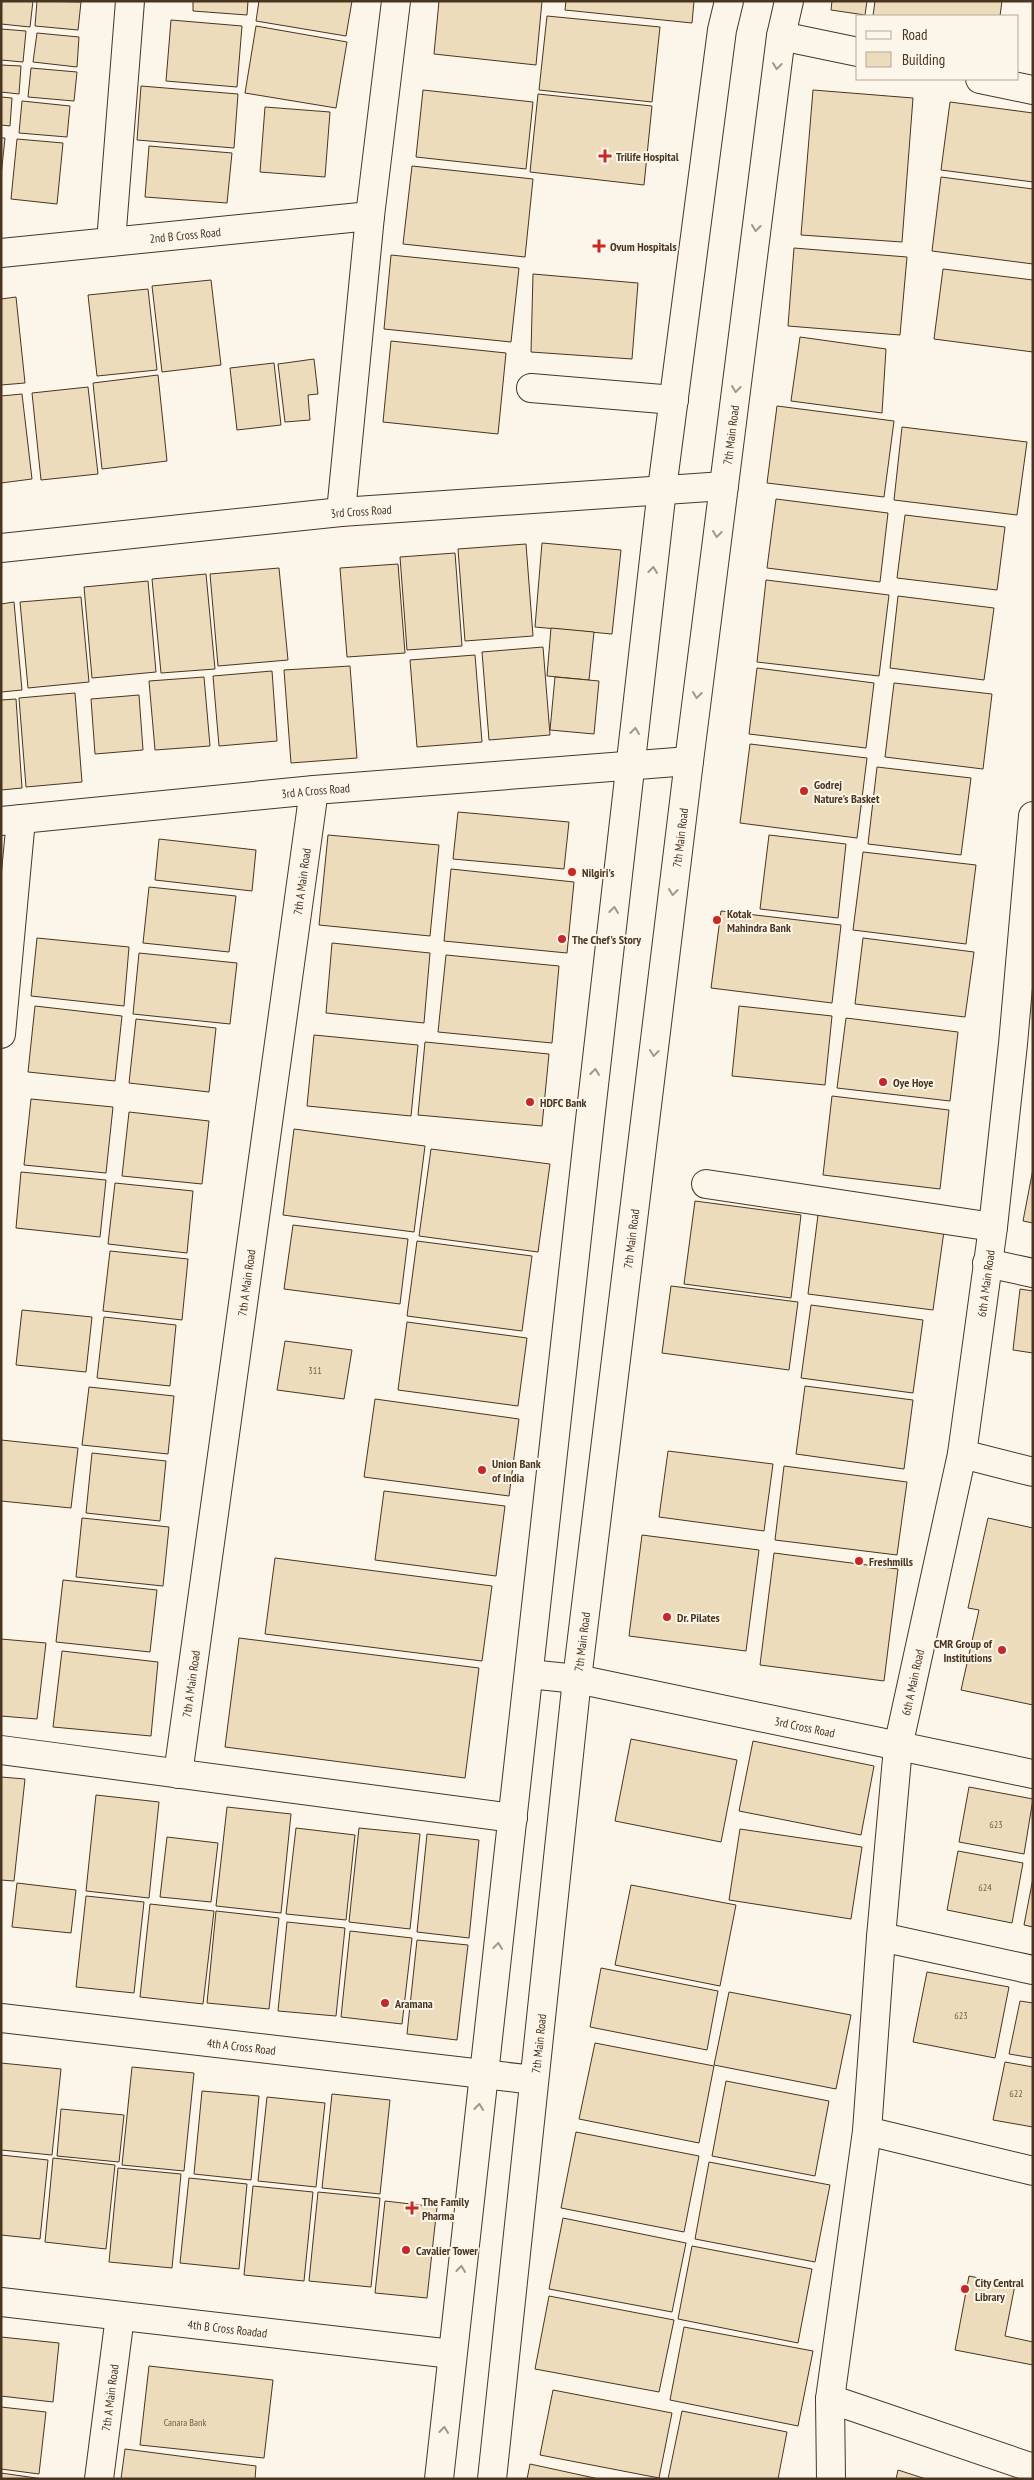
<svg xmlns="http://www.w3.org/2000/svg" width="1034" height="2480" viewBox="0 0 1034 2480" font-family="'PT Sans Narrow',sans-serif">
<rect width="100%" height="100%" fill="#fbf6e9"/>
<g fill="#ecdcbc" stroke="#4a3520">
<path d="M1 1H33L30 27 1 24Z"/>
<path d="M37 1 81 2 78 30 35 26Z"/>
<path d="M193 1H248L247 15 193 11Z"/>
<path d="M259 1H352L346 36 256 21Z"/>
<path d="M439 1H542L536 65 434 54Z"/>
<path d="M566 1H694L692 23 565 10Z"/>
<path d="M832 1H867L865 15 831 10Z"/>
<path d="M875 1H1002L1000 16H873Z"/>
<path d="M547 16 660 27 652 102 539 90Z"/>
<path d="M171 20 242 26 237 87 166 81Z"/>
<path d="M256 26 347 42 336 108 245 93Z"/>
<path d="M1 29 26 31 23 62 1 60Z"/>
<path d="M37 33 79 37 77 67 33 62Z"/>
<path d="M1 65 21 66 19 94 1 92Z"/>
<path d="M31 68 77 72 74 101 28 97Z"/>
<path d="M141 86 238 94 234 148 137 140Z"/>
<path d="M423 90 533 102 526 169 416 157Z"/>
<path d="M813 90 913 98 902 242 801 235Z"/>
<path d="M538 94 652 106 644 185 530 172Z"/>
<path d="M1 97 12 98 10 126 1 125Z"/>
<path d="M22 101 70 106 67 137 19 133Z"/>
<path d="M950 102 1033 113V182L941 170Z"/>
<path d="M265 107 330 112 325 177 260 172Z"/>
<path d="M1 138H5L1 176Z"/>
<path d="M17 139 63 143 57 204 11 199Z"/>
<path d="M149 146 232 153 227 203 145 197Z"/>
<path d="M412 166 533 179 525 257 403 244Z"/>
<path d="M941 177 1033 189V264L932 251Z"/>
<path d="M794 248 907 257 900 335 788 326Z"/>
<path d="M391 255 519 268 511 342 384 329Z"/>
<path d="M943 269 1033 280V352L934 339Z"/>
<path d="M533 274 638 283 632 359 531 352Z"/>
<path d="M211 280 221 365 162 372 152 286Z"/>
<path d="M148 289 157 370 97 376 88 295Z"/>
<path d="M16 297 25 383 1 385V299Z"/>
<path d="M800 337 886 349 882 413 791 401Z"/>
<path d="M391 341 506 353 498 434 383 422Z"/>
<path d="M314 359 318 394 308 395 310 420 285 422 278 364Z"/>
<path d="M274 363 281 425 237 430 230 368Z"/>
<path d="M158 375 167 461 102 469 93 383Z"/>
<path d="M88 387 98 474 41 480 32 393Z"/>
<path d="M22 394 32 479 1 483V396Z"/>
<path d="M777 406 894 421 884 497 767 483Z"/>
<path d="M902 427 1027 442 1017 515 894 500Z"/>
<path d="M776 499 888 513 880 582 767 568Z"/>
<path d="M905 515 1005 527 997 590 897 578Z"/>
<path d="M542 543 621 550 612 634 535 627Z"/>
<path d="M526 544 533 636 465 641 458 549Z"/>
<path d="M455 553 462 646 407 650 400 557Z"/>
<path d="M398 564 405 653 347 657 340 568Z"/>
<path d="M279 568 288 660 218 666 210 574Z"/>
<path d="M206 574 215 669 161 673 152 579Z"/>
<path d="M766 580 889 595 879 676 757 662Z"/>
<path d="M148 581 156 672 92 678 84 587Z"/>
<path d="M898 596 994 608 984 680 890 668Z"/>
<path d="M81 597 89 682 28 688 20 602Z"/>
<path d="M14 602 22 690 1 692V604Z"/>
<path d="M551 628 594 632 589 680 547 676Z"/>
<path d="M543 647 550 735 489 740 482 652Z"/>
<path d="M475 655 482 742 417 747 410 660Z"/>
<path d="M350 666 357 758 291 763 284 670Z"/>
<path d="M757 668 874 683 866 748 749 734Z"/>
<path d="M272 671 277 741 219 746 213 676Z"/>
<path d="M204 677 210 746 155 750 149 681Z"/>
<path d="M555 677 599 681 594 734 550 730Z"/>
<path d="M894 683 992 694 983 769 885 757Z"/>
<path d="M75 693 82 782 26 787 19 698Z"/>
<path d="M139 695 143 750 95 754 91 699Z"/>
<path d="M16 699 22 788 1 790V700Z"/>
<path d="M750 744 867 758 857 838 740 823Z"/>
<path d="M877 767 971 778 961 855 868 844Z"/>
<path d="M458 812 569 822 564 869 453 859Z"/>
<path d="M328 835 439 845 430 936 319 925Z"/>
<path d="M769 835 846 844 838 918 760 909Z"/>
<path d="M159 839 256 850 252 891 155 880Z"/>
<path d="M863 852 976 865 966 944 853 930Z"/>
<path d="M451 869 574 882 567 953 444 941Z"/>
<path d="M149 887 236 896 229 952 143 943Z"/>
<path d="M721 911 841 925 832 1003 711 988Z"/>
<path d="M37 938 129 947 124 1006 31 996Z"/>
<path d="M863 938 974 952 965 1017 855 1004Z"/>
<path d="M332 943 430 953 424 1023 326 1013Z"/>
<path d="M139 953 237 963 230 1024 133 1014Z"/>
<path d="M446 955 559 966 552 1043 438 1032Z"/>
<path d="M35 1006 122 1016 115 1081 28 1072Z"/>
<path d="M739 1006 832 1016 825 1085 732 1076Z"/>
<path d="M846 1018 958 1032 950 1101 837 1088Z"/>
<path d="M136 1019 216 1028 209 1092 129 1083Z"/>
<path d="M314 1035 418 1045 411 1116 307 1106Z"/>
<path d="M425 1042 549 1054 542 1126 418 1115Z"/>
<path d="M832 1096 949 1110 940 1189 823 1175Z"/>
<path d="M31 1099 113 1107 106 1173 24 1165Z"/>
<path d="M129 1112 209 1121 202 1184 122 1176Z"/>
<path d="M294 1129 425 1146 414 1232 283 1215Z"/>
<path d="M431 1149 550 1164 538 1252 419 1236Z"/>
<path d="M1033 1169V1223L1023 1221Z"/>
<path d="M21 1172 106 1180 100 1237 16 1228Z"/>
<path d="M115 1183 193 1191 187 1253 108 1244Z"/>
<path d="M695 1201 801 1215 791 1298 684 1284Z"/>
<path d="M818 1215 944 1231 933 1310 808 1294Z"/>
<path d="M293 1225 408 1239 400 1304 284 1289Z"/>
<path d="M417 1241 532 1256 522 1331 407 1316Z"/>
<path d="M110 1251 188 1259 182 1320 103 1311Z"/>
<path d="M671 1286 798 1302 789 1370 662 1353Z"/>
<path d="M1020 1289 1033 1291V1353L1013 1350Z"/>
<path d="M811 1305 923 1320 913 1393 801 1378Z"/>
<path d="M22 1310 92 1317 86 1372 16 1365Z"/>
<path d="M104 1317 176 1325 170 1386 97 1378Z"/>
<path d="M407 1322 527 1338 518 1406 398 1390Z"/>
<path d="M285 1341 352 1350 344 1399 277 1390Z"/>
<path d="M805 1386 913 1400 904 1469 796 1454Z"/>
<path d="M89 1387 174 1396 168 1454 82 1445Z"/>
<path d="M375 1399 519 1419 509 1496 364 1477Z"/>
<path d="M1 1440 78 1448 71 1508 1 1501Z"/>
<path d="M668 1451 773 1464 764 1531 659 1517Z"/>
<path d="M92 1453 166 1461 160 1521 86 1513Z"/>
<path d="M784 1466 907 1482 897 1555 775 1540Z"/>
<path d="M384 1491 505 1506 496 1576 375 1560Z"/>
<path d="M82 1518 169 1527 163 1586 76 1577Z"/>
<path d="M988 1518 1033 1528V1705L961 1690 979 1610 968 1608Z"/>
<path d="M642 1535 759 1550 746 1651 629 1636Z"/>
<path d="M774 1553 898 1569 884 1681 760 1665Z"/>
<path d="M275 1558 492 1586 482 1661 265 1634Z"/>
<path d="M63 1580 157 1590 150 1652 56 1642Z"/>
<path d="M239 1638 479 1668 465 1778 225 1747Z"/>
<path d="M1 1639 46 1643 37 1719 1 1716Z"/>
<path d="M62 1651 158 1662 151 1736 53 1727Z"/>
<path d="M631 1739 737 1760 721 1842 615 1821Z"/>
<path d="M753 1741 874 1766 861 1835 739 1811Z"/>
<path d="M1 1777 25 1779 14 1881 1 1880Z"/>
<path d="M969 1787 1033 1799 1024 1854 959 1842Z"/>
<path d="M96 1795 159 1802 149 1898 86 1891Z"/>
<path d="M227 1807 291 1814 281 1913 216 1906Z"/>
<path d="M296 1828 355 1835 346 1920 286 1914Z"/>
<path d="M359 1828 420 1834 410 1929 349 1922Z"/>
<path d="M740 1829 862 1847 851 1919 729 1900Z"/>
<path d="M427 1834 479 1840 469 1938 417 1932Z"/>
<path d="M167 1837 218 1843 211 1902 160 1897Z"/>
<path d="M958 1851 1023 1863 1012 1923 947 1910Z"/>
<path d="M1033 1878V1927L1024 1925Z"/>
<path d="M17 1883 76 1890 71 1933 12 1927Z"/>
<path d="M631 1885 736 1905 720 1986 615 1965Z"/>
<path d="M86 1896 144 1902 134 1993 76 1987Z"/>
<path d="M150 1904 214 1911 203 2004 140 1997Z"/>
<path d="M216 1911 279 1918 269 2009 207 2003Z"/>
<path d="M287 1922 345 1928 336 2016 278 2011Z"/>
<path d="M350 1931 412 1938 402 2024 341 2017Z"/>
<path d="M417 1940 468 1945 457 2040 407 2034Z"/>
<path d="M601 1968 718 1991 707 2050 590 2027Z"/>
<path d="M927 1972 1009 1987 995 2058 913 2042Z"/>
<path d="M729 1992 851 2015 836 2089 714 2065Z"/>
<path d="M1020 2001 1033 2003V2058L1009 2054Z"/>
<path d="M595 2043 714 2066 699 2143 579 2119Z"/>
<path d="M1005 2062 1033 2067V2127L993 2120Z"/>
<path d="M1 2063 61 2069 52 2155 1 2150Z"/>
<path d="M132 2067 194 2073 184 2171 122 2165Z"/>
<path d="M726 2081 829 2101 815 2176 712 2156Z"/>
<path d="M202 2091 259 2096 251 2180 194 2174Z"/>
<path d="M332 2094 390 2100 380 2194 322 2188Z"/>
<path d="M267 2097 325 2103 316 2187 258 2181Z"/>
<path d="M61 2109 124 2115 119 2162 57 2156Z"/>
<path d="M576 2132 699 2156 684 2232 561 2208Z"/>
<path d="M1 2155 48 2160 40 2239 1 2235Z"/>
<path d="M53 2158 115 2165 106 2249 45 2242Z"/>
<path d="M709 2162 830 2185 815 2262 695 2239Z"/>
<path d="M118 2168 181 2174 172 2268 109 2262Z"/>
<path d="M189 2178 247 2184 239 2269 180 2263Z"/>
<path d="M253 2186 313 2192 304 2281 244 2275Z"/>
<path d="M318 2192 380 2198 371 2287 309 2281Z"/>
<path d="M385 2201 437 2207 427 2298 375 2293Z"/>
<path d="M563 2218 686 2243 672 2312 549 2289Z"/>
<path d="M692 2246 812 2269 798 2343 678 2319Z"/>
<path d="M969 2276 1015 2285 1005 2336 1033 2342V2365L955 2350Z"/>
<path d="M549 2296 674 2320 659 2392 535 2369Z"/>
<path d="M684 2327 813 2351 798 2426 670 2400Z"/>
<path d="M1 2337 59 2343 53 2402 1 2396Z"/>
<path d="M149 2366 273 2380 264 2458 140 2445Z"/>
<path d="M553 2390 672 2413 659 2478 540 2455Z"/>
<path d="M1 2407 46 2412 39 2474 1 2469Z"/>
<path d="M682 2411 787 2432 778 2479H668Z"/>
<path d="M125 2449 256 2466 255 2479H121Z"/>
<path d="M530 2464 599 2479H527Z"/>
<path d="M898 2470 926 2479H896Z"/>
<path d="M1 2473 43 2479H1Z"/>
</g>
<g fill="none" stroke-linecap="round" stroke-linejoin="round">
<defs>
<g id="minor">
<path d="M781 36 858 52"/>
<path d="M980 79 1033 90"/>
<path d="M111 242 130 1"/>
<path id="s1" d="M1 253 370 216"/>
<path d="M531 388 674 400"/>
<path d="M341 512 370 216 396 1"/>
<path id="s2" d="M1 548 341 512 724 486"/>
<path id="s3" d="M1 821 314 790 689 761"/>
<path d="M1 1034 21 819"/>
<path d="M706 1184 993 1227"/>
<path d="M987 1263 1033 1273"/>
<path d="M962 1454 1033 1472"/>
<path id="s4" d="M529 1674 577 1679 1033 1774"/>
<path d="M1 1750 513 1818"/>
<path id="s5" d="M178 1774 314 790"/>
<path d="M881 1937 1033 1970"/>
<path id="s6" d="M1 2018 534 2080"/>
<path d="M867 2131 1033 2171"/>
<path id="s7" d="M1 2302 452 2354"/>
<path d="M830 2399 1033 2468"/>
<path id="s8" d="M99 2479 120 2316"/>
<path id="s9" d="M831 2479 830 2399 867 2131 881 1937 898 1747 962 1454 993 1227 1013 1044 1033 816"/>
</g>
<g id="major">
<path d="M439 2479 590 1120 662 489 722 30 729 1"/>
<path id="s10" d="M492 2479 577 1679 689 761 781 36 789 1"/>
</g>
</defs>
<use href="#minor" stroke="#4a3520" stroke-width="30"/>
<use href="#major" stroke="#4a3520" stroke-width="30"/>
<use href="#minor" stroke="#fbf6e9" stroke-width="28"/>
<use href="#major" stroke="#fbf6e9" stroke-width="28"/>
</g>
<defs><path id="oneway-chevron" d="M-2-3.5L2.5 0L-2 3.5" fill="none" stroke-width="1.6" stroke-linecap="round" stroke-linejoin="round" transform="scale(1.25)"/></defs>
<g stroke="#a29684">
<use href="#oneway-chevron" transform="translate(777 66) rotate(97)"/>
<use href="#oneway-chevron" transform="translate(756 228) rotate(97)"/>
<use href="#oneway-chevron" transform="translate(736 389) rotate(97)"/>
<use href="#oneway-chevron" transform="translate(717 534) rotate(97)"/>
<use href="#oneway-chevron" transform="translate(653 570) rotate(-83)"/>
<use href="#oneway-chevron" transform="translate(697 695) rotate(97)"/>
<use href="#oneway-chevron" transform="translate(635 731) rotate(-83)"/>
<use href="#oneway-chevron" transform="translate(673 892) rotate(97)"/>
<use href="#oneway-chevron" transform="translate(614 910) rotate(-83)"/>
<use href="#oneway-chevron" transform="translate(654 1053) rotate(97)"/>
<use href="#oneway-chevron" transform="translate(595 1072) rotate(-83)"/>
<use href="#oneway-chevron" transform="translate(498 1946) rotate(-83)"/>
<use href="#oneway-chevron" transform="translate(479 2107) rotate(-84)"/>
<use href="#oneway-chevron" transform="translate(461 2269) rotate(-84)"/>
<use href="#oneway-chevron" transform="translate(444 2430) rotate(-84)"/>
</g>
<g fill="#c62828" stroke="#fbf6e9" stroke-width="2">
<path d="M602.5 148.5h5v5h5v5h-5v5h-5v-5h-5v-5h5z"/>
<path d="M596.5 238.5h5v5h5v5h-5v5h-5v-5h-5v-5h5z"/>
<circle cx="804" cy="791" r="5"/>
<circle cx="572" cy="872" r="5"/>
<circle cx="717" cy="920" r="5"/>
<circle cx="562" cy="939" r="5"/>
<circle cx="883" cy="1082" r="5"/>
<circle cx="530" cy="1102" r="5"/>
<circle cx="482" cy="1470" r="5"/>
<circle cx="859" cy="1561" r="5"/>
<circle cx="667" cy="1617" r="5"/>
<circle cx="1002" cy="1650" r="5"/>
<circle cx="385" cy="2003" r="5"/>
<path d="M409.5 2200.5h5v5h5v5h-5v5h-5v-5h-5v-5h5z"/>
<circle cx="406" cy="2250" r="5"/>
<circle cx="965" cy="2289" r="5"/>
</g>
<g text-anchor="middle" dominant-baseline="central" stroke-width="4" stroke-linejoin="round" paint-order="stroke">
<g font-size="10" fill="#725f47">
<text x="315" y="1370">311</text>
<text x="996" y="1824">623</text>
<text x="985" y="1887">624</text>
<text x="961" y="2015">623</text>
<text x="1016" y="2093">622</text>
<text x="185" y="2422">Canara Bank</text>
</g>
<g font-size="12" font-weight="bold" fill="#4a3520" stroke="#fbf6e9" text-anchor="start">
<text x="616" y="156">Trilife Hospital</text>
<text x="610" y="246">Ovum Hospitals</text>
<text x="814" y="784">Godrej<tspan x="814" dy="14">Nature's Basket</tspan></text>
<text x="582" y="872">Nilgiri's</text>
<text x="727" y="913">Kotak<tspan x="727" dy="14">Mahindra Bank</tspan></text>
<text x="572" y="939">The Chef's Story</text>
<text x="893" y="1082">Oye Hoye</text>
<text x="540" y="1102">HDFC Bank</text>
<text x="492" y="1463">Union Bank<tspan x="492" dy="14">of India</tspan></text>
<text x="869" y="1561">Freshmills</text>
<text x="677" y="1617">Dr. Pilates</text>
<text x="992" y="1643" text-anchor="end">CMR Group of<tspan x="992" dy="14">Institutions</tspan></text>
<text x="395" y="2003">Aramana</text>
<text x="422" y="2201">The Family<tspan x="422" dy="14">Pharma</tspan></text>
<text x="416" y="2250">Cavalier Tower</text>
<text x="975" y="2282">City Central<tspan x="975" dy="14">Library</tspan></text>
</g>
<g font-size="12" fill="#4a3520" stroke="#fbf6e9">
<text stroke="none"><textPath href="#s1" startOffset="185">2nd B Cross Road</textPath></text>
<text stroke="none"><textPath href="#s10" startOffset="2058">7th Main Road</textPath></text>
<text stroke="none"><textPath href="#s2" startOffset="362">3rd Cross Road</textPath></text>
<text stroke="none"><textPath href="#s3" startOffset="316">3rd A Cross Road</textPath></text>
<text stroke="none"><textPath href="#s10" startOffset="1652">7th Main Road</textPath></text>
<text stroke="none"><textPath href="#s5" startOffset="901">7th A Main Road</textPath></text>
<text stroke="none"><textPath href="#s10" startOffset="1248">7th Main Road</textPath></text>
<text stroke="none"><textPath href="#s5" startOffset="496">7th A Main Road</textPath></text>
<text stroke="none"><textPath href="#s9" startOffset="1208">6th A Main Road</textPath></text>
<text stroke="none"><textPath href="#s10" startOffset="842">7th Main Road</textPath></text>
<text stroke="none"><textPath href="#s9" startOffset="802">6th A Main Road</textPath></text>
<text stroke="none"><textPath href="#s5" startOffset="91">7th A Main Road</textPath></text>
<text stroke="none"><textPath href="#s4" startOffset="281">3rd Cross Road</textPath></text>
<text stroke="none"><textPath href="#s10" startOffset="438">7th Main Road</textPath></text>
<text stroke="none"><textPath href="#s6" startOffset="242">4th A Cross Road</textPath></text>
<text stroke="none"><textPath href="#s7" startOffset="228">4th B Cross Roadad</textPath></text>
<text stroke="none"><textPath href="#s8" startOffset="82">7th A Main Road</textPath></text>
</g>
</g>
<rect width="1034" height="2480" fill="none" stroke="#4a3520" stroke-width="5"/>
<rect x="856" y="15" width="162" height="65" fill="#fbf6e9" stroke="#b4a999"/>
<rect x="866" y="31" width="25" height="8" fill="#fbf6e9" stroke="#b4a999"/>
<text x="902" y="40" font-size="15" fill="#4a3520">Road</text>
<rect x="866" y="52" width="25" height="15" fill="#ecdcbc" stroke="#b4a999"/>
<text x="902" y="65" font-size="15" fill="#4a3520">Building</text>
</svg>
